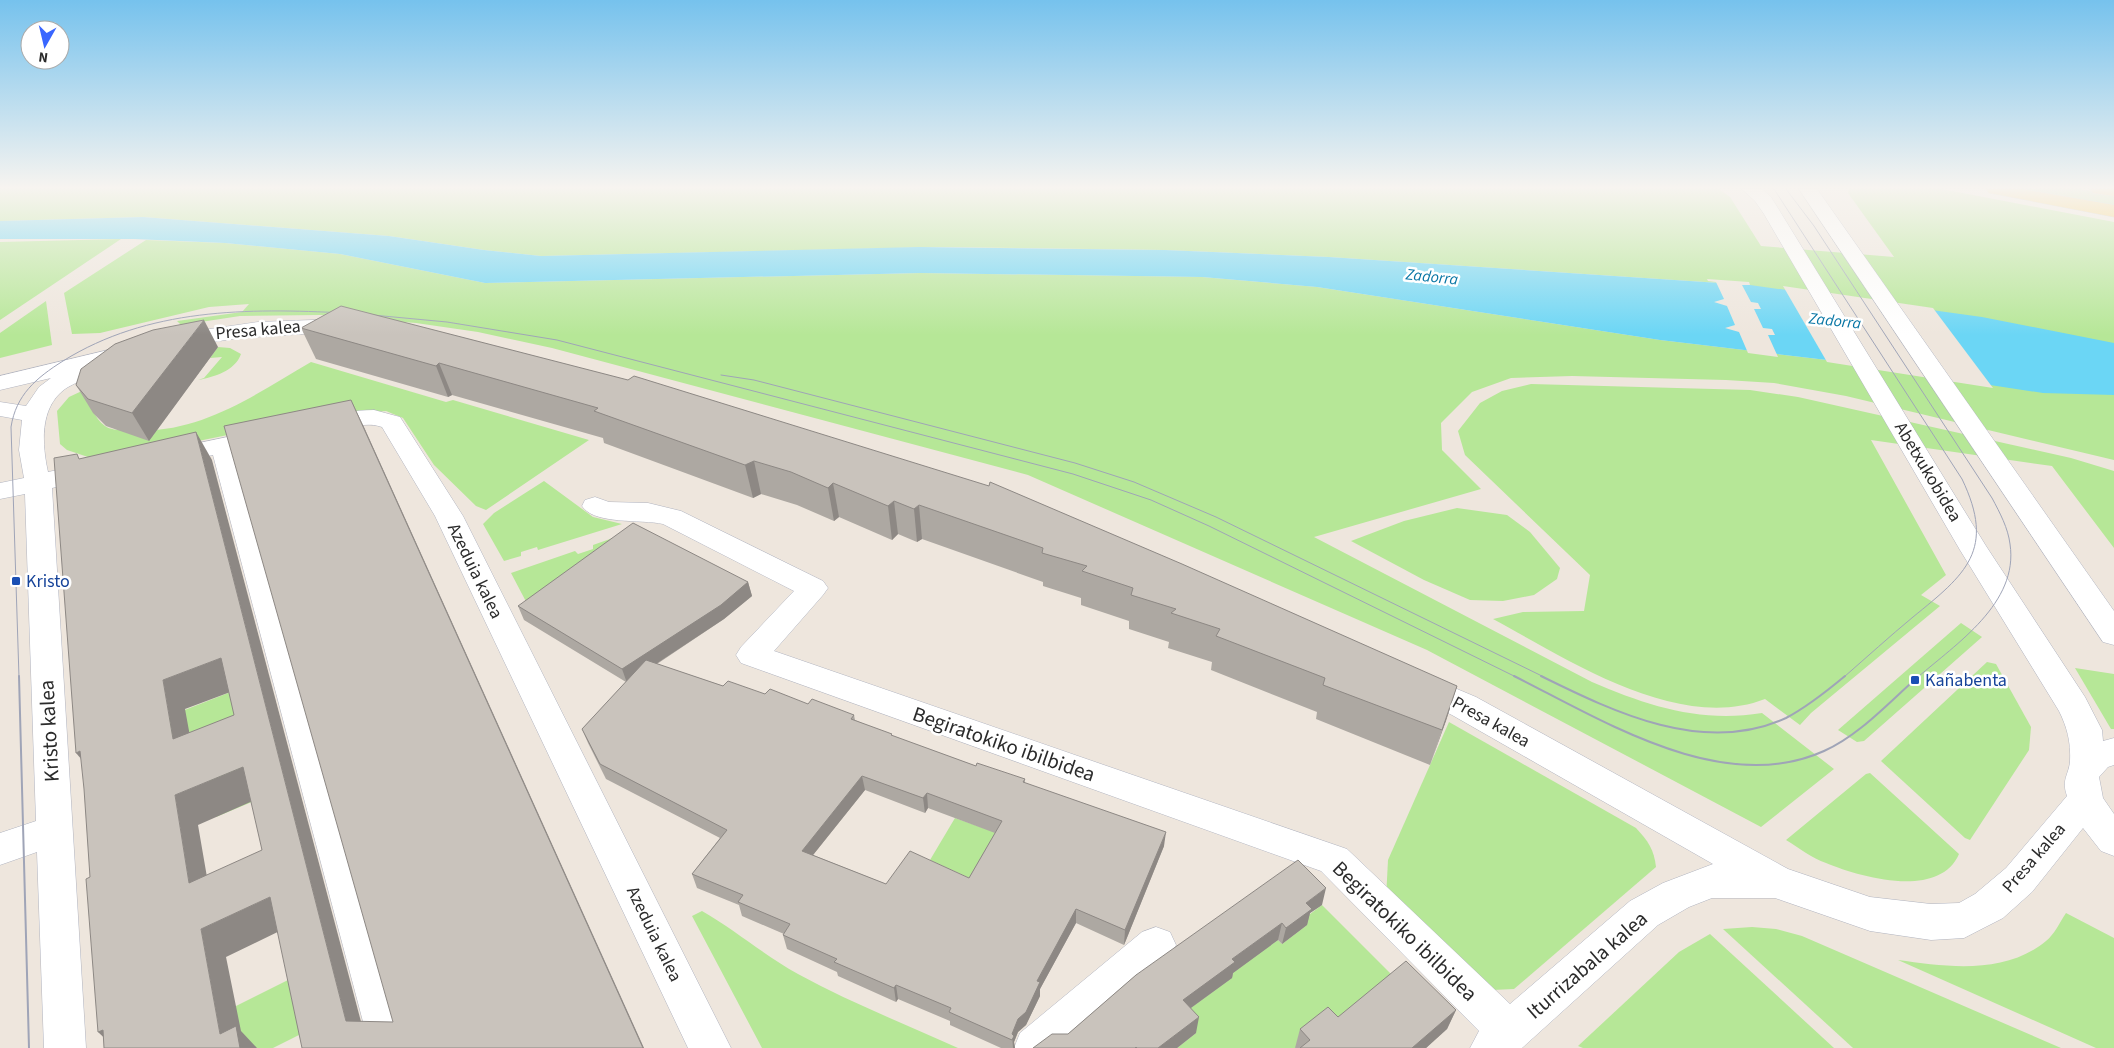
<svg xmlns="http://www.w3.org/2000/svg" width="2114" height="1048" viewBox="0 0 2114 1048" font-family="'Source Sans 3',sans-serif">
<rect width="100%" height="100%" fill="#eee6dd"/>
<g fill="#b6e797">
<path d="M0 189H1719L1730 197 1761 246 1894 257 1848 193 1849 189H1942L2114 222V460L1846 396 1774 383 1726 380 1572 376 1511 378 1472 392 1441 423 1442 450 1481 489 1314 537 1592 682C1648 706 1700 723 1762 713L1834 769 1761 827 1427 650 1028 475 552 348 478 332 416 323 320 315 240 316 181 325 177 321 242 312 249 304 209 307 100 333 72 334 64 293 146 240 225 243 340 254 485 283 921 273 1202 277 1317 287 1660 340 1827 360 1750 285 1329 257 1165 250 939 247 541 256 484 250 389 236 143 217 0 221Z"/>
<path d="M2013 189H2080L2114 195V208Z"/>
<path d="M121 239 0 320V242Z"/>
<path d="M46 301 52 345 0 358V333Z"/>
<path d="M218 347 230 348 241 354C235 371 214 377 198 380L204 378 222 357 210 358Z"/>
<path d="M311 362 446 402 453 400 589 440 486 510 476 506 434 465 403 418 386 411 312 418 154 450 88 457 67 450 60 444 57 411 69 397 84 390C89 402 94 418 105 426 112 431 124 430 132 430 199 435 256 394 311 362Z"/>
<path d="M1531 384 1750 390 1798 397 2071 458 2114 471V548L2052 466 1871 440 1946 575 1921 595 1940 606 1811 713 1800 725 1765 699C1678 733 1567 659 1493 619L1523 612 1584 611 1590 575 1465 455 1458 431 1480 403 1502 391Z"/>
<path d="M544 481 593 517 622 524 538 550 537 547 521 552V556L504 561 483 524 494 513Z"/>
<path d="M1457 508 1507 515 1530 532 1560 568 1557 579 1534 595 1503 601 1470 600 1424 580 1351 541 1404 521Z"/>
<path d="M627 533 532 613 511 573 575 551 578 554 593 549V545Z"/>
<path d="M1961 623 1982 637 1864 741 1857 742 1838 730Z"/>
<path d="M1987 662 1996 664 2031 727 2029 750 1970 840 1965 838 1881 761Z"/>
<path d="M2075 668 2114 674V729H2111Z"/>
<path d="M241 688 266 796 216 817 208 778 159 720Z"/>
<path d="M1449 722 1636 828C1648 841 1654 849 1656 867L1514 989 1492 990 1386 899 1388 860Z"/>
<path d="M1870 773 1959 854C1939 900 1860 877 1826 863 1812 858 1799 848 1786 840L1866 774Z"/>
<path d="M955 818 1003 835 976 881 930 860Z"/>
<path d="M1322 905 1398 981 1295 1048H1177L1196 1033 1181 1015 1223 968 1259 953 1278 940 1282 944 1307 925 1302 920Z"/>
<path d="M702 911C735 930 764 955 798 974 849 1002 905 1024 958 1048H762L692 916Z"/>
<path d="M2066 913 2114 938V1048H2096L1898 960C1947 967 2005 975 2046 941 2054 935 2060 922 2066 913Z"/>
<path d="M1752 927 1776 929 1802 936 2061 1048H1853L1723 929Z"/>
<path d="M1710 934 1834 1048H1583L1578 1046 1679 952Z"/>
<path d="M310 969 315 1027 273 1048H221L236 1006Z"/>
</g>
<path fill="#6bd6f5" d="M143 217 389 236 484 250 541 256 919 247 1165 250 1329 257 1750 285 1982 317 2114 343V395L2043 393 1827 360 1660 340 1317 287 1202 277 921 273 485 283 340 254 225 243 134 239H0V221Z"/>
<g fill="#eee6dd">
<path d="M1707 279 1749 282 1750 285H1742L1751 302 1758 303 1761 309H1754L1763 328 1772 329 1775 335H1768L1778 357 1748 353 1739 332 1725 328 1735 325 1727 306 1714 302 1724 299 1716 282 1708 281Z"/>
<path d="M1783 286 1933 308 1993 388 1827 362Z"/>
</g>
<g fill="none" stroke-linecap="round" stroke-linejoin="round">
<defs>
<g id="minor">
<path d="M1742 189H1762L1771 197 1986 546 2085 697 2102 730 2103 741 2114 738V765L2108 767 2099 777 2103 798 2114 814V856L2101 851 2083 828 2032 892 2003 918 1964 938 1931 940 1870 931 1775 898H1712L1689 907 1658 925 1522 1048H1470L1479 1031 1321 871 741 663 736 655 741 647 794 591 663 524C641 519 594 525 582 506L585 500 595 497 609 502 648 503 681 511 823 581 828 588 823 595 774 651 1347 849 1510 1004 1630 901 1663 883 1713 864 1452 715 1408 694 1403 685 1408 676 1419 673 1476 697 1788 869 1870 897 1931 904 1959 903 1975 894 2006 868 2067 796C2061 779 2069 775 2070 761 2071 742 2067 727 2059 711L1960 550 1764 214 1755 201Z"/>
<path d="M1799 189H1817L2114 611V645L2103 642Z"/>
<path d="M342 319 350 321 353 326 350 331 238 338 176 348 168 346 165 341 168 336 176 334 258 322Z"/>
<path d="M129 345 137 347 140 352 137 357 92 368 94 370C87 379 74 383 65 389 39 408 42 445 48 472L91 463 100 465 104 471 100 477 52 488 86 1048H44L37 852 0 865V833L36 821 25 494 0 499V483L24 478 19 450 22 420 0 416V402L26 406 39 387 51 378 0 390V376Z"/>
<path d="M374 410 400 417 463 516 731 1048H688L435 516 382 427C359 419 336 436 313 430L310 425 313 420C333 415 354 410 374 410Z"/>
<path d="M265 429 274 431 277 436 274 441 237 449 412 1048H370L213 455 170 464 161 461 157 456 161 451Z"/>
<path d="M1156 927 1170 932 1176 945 1170 958 1067 1048H1014L1020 1033 1142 932Z"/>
</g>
<g id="major">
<path d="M1986 189H2022L2114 205V217L1995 194 1989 193Z"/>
<path d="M2090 189H2114V196L2093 193Z"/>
</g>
</defs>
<use href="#minor" stroke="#b1b4c0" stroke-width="1"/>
<use href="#major" stroke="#c8c8c8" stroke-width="1"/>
<use href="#minor" fill="#fff" fill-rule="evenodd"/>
<use href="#major" fill="#f8cc58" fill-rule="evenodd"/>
<g stroke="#9fa4b7" stroke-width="1">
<path d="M1774 189 1962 479C1996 550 1966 574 1913 617 1890 636 1867 657 1844 677"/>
<path d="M1786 189 1814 226 1992 498C2000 513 2008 528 2010 544 2019 603 1956 644 1918 677"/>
<path d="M362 314 447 322 557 340 1073 474 1151 500 1209 526 1516 677"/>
<path d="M721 375 754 380 1075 463 1134 482 1216 517 1544 677"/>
<path d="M19 677 11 427C16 395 36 378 63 361 148 308 247 308 345 313"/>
</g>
<g stroke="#9fa4b7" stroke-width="2">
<path d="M19 676 29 1048"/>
<path d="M1514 676C1602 720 1723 797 1824 751 1860 735 1890 701 1919 676"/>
<path d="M1541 676C1614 712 1704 756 1786 718 1807 707 1827 691 1845 676"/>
</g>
</g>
<g fill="#ada8a2" fill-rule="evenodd">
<path d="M341 306 1457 686 1430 765 1316 719 1317 712 1211 670 1212 662 1168 648 1169 642 1129 629V621L1081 605V598L1043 586V582L922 539 917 542 898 534 892 540 839 517 834 521 797 505 761 494 753 498 604 443 603 438 452 395 448 397 316 359 301 328Z"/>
<path d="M218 347 149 441 106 426 93 413 76 385Z"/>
<path d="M748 582 752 596 724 619 657 664 723 686 765 694 854 715 855 720 892 736 976 766 1025 779V783L1164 846 1124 945 1076 923 1040 989V996L1026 1025 1018 1032 1014 1042 1015 1048H1001L950 1025V1021L898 999 896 1002 838 976 837 972 787 949 783 935 784 934 742 916 739 905 697 888 692 874 720 838 606 779 588 743 582 729 626 682 524 620 518 606ZM865 790 925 813 928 808 995 833 969 878 886 884 813 855Z"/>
<path d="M1322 905 1310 913 1307 925 1282 944 1278 940 1233 973 1232 978 1191 1008 1196 1033 1177 1048H1033L1068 1034 1136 975Z"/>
<path d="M1456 1010 1447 1029 1426 1048H1295L1300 1029Z"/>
</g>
<g fill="#8d8884">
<path d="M204 320 218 347 149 441 132 413Z"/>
<path d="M439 363 452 395 448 397 436 366Z"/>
<path d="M351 400 364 427 644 1048H643Z"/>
<path d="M196 432 212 460 368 1048 346 1021Z"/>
<path d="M754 461 761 494 753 498 745 465Z"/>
<path d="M833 483 839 517 834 521 828 488Z"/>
<path d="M894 501 898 534 892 540 888 506Z"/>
<path d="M919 505 922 539 917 542 914 509Z"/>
<path d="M748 582 752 596 724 619 627 683 622 669Z"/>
<path d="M221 658 241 688 185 709 196 769 173 739 163 680Z"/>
<path d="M1457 686 1446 721 1430 765 1442 730Z"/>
<path d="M80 751 101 782 76 753Z"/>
<path d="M243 767 264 796 198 825 213 912 189 883 175 795Z"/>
<path d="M862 776 865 790 805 865 802 851Z"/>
<path d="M927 793 928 808 925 813 923 798Z"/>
<path d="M1166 832 1164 846 1124 945 1125 930Z"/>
<path d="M1326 888 1322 905 1310 913 1307 925 1282 944 1286 928 1306 903Z"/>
<path d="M270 897 292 925 226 957 241 1031 257 1048H234L220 1034 201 929Z"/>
<path d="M1076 909V923L1040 989V996L1026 1025 1018 1032 1014 1042 1015 1048H1013L1012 1034 1018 1019 1037 981Z"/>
<path d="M1282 923 1278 940 1233 973 1232 978 1181 1015 1183 1000 1232 959Z"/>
<path d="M896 985 898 999 896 1002 894 988Z"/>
<path d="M1456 1010 1447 1029 1426 1048H1412Z"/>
<path d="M1199 1017 1196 1033 1177 1048H1158Z"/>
<path d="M103 1030 115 1048 98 1032Z"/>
</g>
<g fill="#c9c3bc" stroke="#8d8884" fill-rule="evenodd">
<path d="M341 306 628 380 634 376 989 486 990 482 1182 564 1457 686 1442 730 1323 685 1325 678 1216 636 1220 629 1171 613 1176 609 1131 595 1133 588 1082 571 1087 566 1042 553 1043 548 919 505 914 509 894 501 888 506 833 483 828 488 791 472 754 461 745 465 594 411 598 408 439 363 436 366 301 328Z"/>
<path d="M204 320 132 413 88 399 76 385 81 369 115 344 153 330Z"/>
<path d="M351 400 643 1048H302L270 897 201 929 220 1034 236 1026 240 1048H104L103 1030 98 1032 86 879 90 877 84 789 80 751 76 753 54 458 77 454 79 459 196 432 346 1021 393 1022 224 426ZM221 658 234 715 173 739 163 680ZM243 767 262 850 189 883 175 795Z"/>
<path d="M633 523 748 582 721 605 622 669 518 606Z"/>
<path d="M646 660 723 686 728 681 765 694 770 689 808 704 812 699 854 715 851 719 892 734 891 735 976 766 977 763 1025 779 1023 782 1166 832 1125 930 1076 909 1037 981 1040 982 1026 1012 1018 1019 1012 1034 1014 1036 1012 1040 949 1012 951 1008 896 985 894 988 834 962 837 959 783 935 790 924 738 902 743 895 692 874 727 830 600 764 582 729ZM862 776 923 798 927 793 1002 821 969 878 910 851 886 884 802 851Z"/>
<path d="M1298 860 1326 888 1306 903 1312 909 1286 928 1282 923 1232 959 1235 962 1183 1000 1199 1017 1158 1048H1137L1136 1047 1135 1048H1033L1052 1034H1068L1136 975Z"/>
<path d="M1406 961 1456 1010 1412 1048H1300L1310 1040 1300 1029 1328 1007 1338 1017Z"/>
</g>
<linearGradient id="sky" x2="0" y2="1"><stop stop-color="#76c2ed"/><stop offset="0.56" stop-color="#f7f4f0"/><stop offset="1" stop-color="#f7f4f0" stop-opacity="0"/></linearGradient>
<rect width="2114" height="335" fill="url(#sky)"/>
<g fill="#1a4fb4" stroke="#fff" stroke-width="2">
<rect x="11" y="576" width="10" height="10" rx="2.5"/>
<rect x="1910" y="675" width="10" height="10" rx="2.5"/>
</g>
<g text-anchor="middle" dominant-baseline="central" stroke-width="5" stroke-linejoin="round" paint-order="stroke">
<g font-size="16" font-style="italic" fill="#0775a4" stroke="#fff">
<text transform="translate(1432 277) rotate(6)">Zadorra</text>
<text transform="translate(1835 321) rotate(6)">Zadorra</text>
</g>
<g font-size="18" fill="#2b2b2b" stroke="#fff">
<text transform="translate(258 330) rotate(-5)">Presa kalea</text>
<text transform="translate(1928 472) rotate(59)">Abetxukobidea</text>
<text transform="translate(475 571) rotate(64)">Azeduia kalea</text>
<text transform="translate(1491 722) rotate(29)">Presa kalea</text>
<text transform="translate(2034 858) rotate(-49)">Presa kalea</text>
<text transform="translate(654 934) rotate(64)">Azeduia kalea</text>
</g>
<g font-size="18" fill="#164399" stroke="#fff" text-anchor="start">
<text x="26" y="581">Kristo</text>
<text x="1925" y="680">Kañabenta</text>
</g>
<g font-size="21" fill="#2b2b2b" stroke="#fff">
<text transform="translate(49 731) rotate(-93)">Kristo kalea</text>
<text transform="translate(1004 744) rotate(19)">Begiratokiko ibilbidea</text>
<text transform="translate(1405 931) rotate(44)">Begiratokiko ibilbidea</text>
<text transform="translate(1587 965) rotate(-41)">Iturrizabala kalea</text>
</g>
</g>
<g transform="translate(45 45) rotate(188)"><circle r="24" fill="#ffffff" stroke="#aaaaaa"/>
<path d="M0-4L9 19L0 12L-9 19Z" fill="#3966ff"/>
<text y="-8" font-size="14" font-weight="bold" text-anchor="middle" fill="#2b2b2b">N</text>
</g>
</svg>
